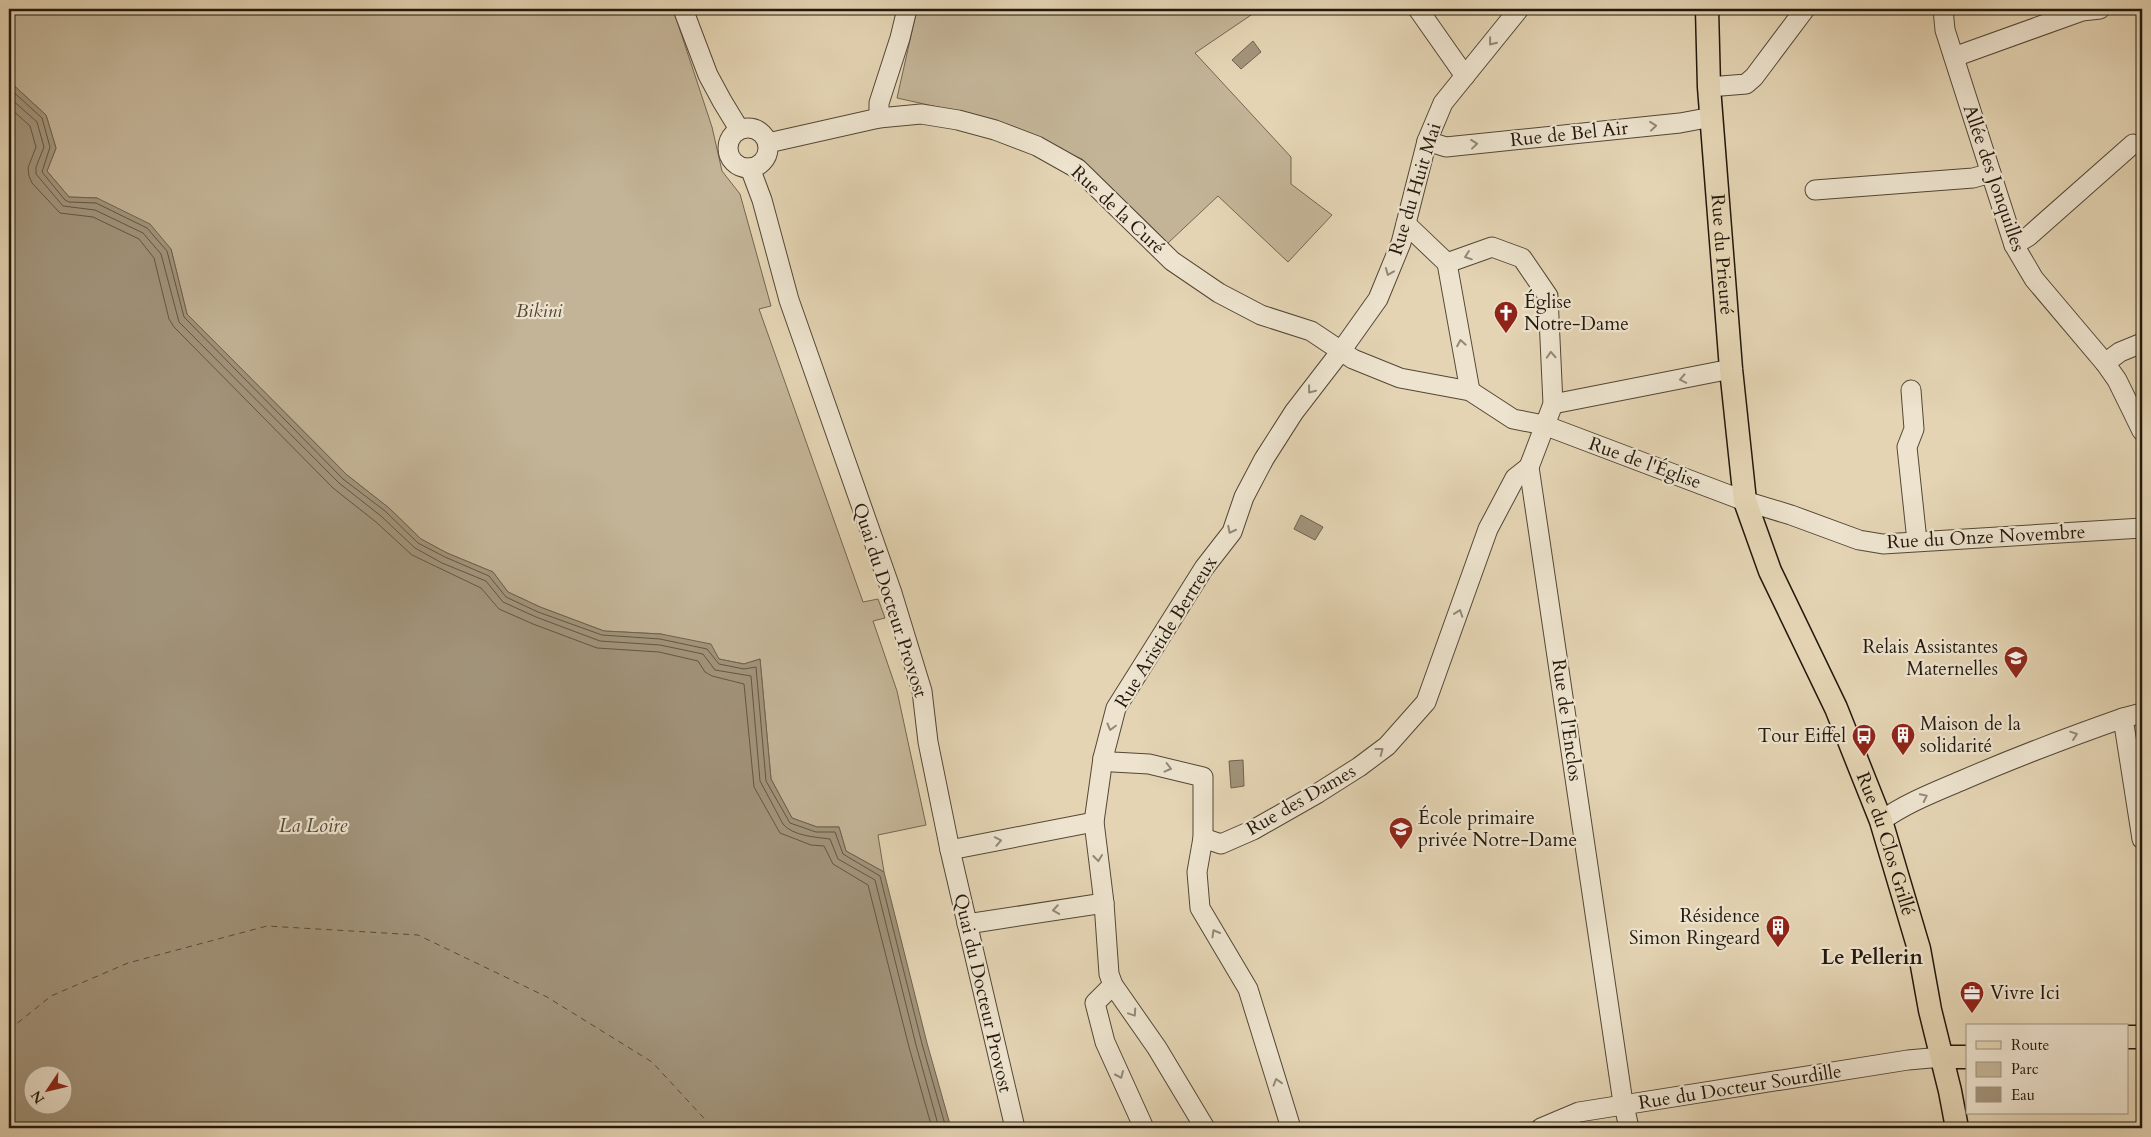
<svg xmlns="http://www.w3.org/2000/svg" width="2151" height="1137" viewBox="0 0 2151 1137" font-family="Cardo,serif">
<rect width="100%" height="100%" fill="#e4d4b3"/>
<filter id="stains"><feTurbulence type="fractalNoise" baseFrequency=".004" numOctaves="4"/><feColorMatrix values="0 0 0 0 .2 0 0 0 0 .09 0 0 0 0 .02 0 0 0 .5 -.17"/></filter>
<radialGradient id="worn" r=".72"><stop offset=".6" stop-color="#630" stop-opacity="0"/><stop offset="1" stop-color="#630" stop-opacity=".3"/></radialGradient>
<g fill="#c3b497" stroke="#736652">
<path d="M9 9H673L712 127 722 171 740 194 771 306 759 309 863 602 878 599 885 618 873 621 897 691 926 825 878 835 884 872 846 851 839 827H817L792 818 771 779 760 659 744 664 719 659 661 634 604 631 540 607 508 592 493 572 447 553 421 539 389 508 347 475 187 314 171 249 97 198 69 197 47 171 56 148 46 115 9 81Z"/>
<path d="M917 9H1260L1195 53 1291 157V184L1332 215 1288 262 1218 196 1168 243 1082 159 983 117 897 98Z"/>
</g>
<g fill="#a2947b" stroke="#6f624f" fill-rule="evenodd">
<path d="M1253 41 1261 52 1241 69 1232 60Z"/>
<path d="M9 81 46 115 56 148 47 171 69 197 97 198 150 224 171 249 187 314 347 475 389 508 421 539 447 553 493 572 508 592 540 607 604 631 661 634 711 644 719 659 744 664 760 659 771 779 792 818 817 827H839L846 851 884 872 927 1043 951 1128H9ZM32 1074H62V1104H32Z"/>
<path d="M1301 515 1323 527 1315 540 1294 529Z"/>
<path d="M1243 760 1244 786 1231 788 1229 761Z"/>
</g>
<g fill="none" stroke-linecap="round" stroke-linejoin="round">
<g stroke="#625644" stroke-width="1">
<path d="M9 88 42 118 50 147 42 172 65 200 69 202 96 203 147 228 167 251 184 317 343 479 385 511 418 543 445 557 489 576 506 597 538 612 602 635 660 639 707 649 719 664 744 669 756 667 766 781 790 823 816 832H835L843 854 880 876 922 1044 946 1128"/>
<path d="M9 97 37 122 44 147 36 167V174L63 206 95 210 143 233 161 254 179 322 339 483 381 516 415 548 442 563 486 581 503 602 536 617 600 641 660 645 703 654 715 670 751 676 760 781 783 824C793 836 815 837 830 839L838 859 875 880 916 1045 939 1128"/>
<path d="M9 107 30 126 36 147 28 168 29 176 32 183 60 213 93 217 139 239 154 258 169 319 174 327 333 488 376 522 412 555 481 588 499 609 533 624 597 648 659 652 698 661 705 672 712 676 744 684 754 787 780 833 811 845 824 846 833 864 868 885 909 1047 932 1128"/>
</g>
<path stroke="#564a39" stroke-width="1" stroke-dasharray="6 5" stroke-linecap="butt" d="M9 1030 51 996 128 963 267 926 418 935 547 997 652 1062 713 1128"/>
<defs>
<g id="minor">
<path d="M683 9 708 75 722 101 739 129"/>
<path d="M1418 9 1465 76"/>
<path d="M1943 9 1945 30 2014 245 2034 279 2105 363 2117 380 2142 431"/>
<path d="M1954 57 2082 11 2100 9"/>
<path d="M1709 87 1746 84 1754 77 1805 9"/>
<path d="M879 118V103L900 38 907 9"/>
<circle cx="748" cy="148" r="20"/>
<path d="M1427 141 1446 147 1680 123 1712 117"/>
<path d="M768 143 879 118 921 114 958 120 995 130 1037 146 1078 169 1172 261 1219 293 1261 315 1311 331 1353 359 1400 378 1470 391 1513 419 1544 425 1745 501 1791 515 1859 540 1883 544 2142 528"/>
<path d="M750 168 762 200 789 300 892 593 922 691 928 742 950 850 1015 1128"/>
<path d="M1815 190 1973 178 1991 173"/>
<path d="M1406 224 1447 263 1470 391"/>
<path d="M2014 245 2029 236 2133 144"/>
<path d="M1447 263 1492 247 1522 258 1548 296 1553 404 1529 467 1622 1096 1629 1128"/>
<path d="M2105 363 2120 352 2142 343"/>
<path d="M1911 390 1914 429 1907 447 1917 541"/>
<path d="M1553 404 1731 369"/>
<path d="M2142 713 2123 718 2142 839"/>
<path d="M1103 758 1113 762 1149 764 1203 777V838"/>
<path d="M1881 821C1906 803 1935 792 1963 780 2016 757 2069 737 2123 718"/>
<path d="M950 850 1094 822"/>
<path d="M967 924 1104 903"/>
<path d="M1113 985 1095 1003 1105 1042 1144 1128"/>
<path d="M1205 1128 1157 1048 1113 985 1109 974 1104 903 1094 822 1103 758 1116 708 1204 568 1232 532 1244 497 1264 459 1294 412 1341 351 1378 299 1401 243 1427 141 1443 103 1519 9"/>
<path d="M1291 1128 1248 989 1200 908 1197 872 1203 838 1221 844 1253 830 1318 793 1359 767 1387 746 1426 702 1488 529 1515 478 1529 467"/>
<path d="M1541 1128 1579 1112 1908 1060 1942 1057"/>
</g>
<g id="major">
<path id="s1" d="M1707 9 1709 87 1731 369 1745 501 1770 571 1836 708 1881 821 1919 949 1930 1010 1950 1091 1957 1128"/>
<path d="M2127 1037H2142"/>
<path d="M1942 1057H1967"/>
</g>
</defs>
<use href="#minor" stroke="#534736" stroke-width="21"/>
<use href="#major" stroke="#23180d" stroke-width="25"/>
<use href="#minor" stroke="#ede3ce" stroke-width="19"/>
<use href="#major" stroke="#e4d4b3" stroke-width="22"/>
</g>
<defs><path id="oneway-chevron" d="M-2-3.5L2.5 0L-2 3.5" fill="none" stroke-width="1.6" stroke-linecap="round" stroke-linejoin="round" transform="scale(1.25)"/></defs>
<g stroke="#928877">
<use href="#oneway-chevron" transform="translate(1492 42) rotate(129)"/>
<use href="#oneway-chevron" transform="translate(1653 126) rotate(-6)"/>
<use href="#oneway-chevron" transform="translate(1474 144) rotate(-6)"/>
<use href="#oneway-chevron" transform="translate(1468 256) rotate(161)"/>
<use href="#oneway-chevron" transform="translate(1389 272) rotate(112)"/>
<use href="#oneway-chevron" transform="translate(1461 343) rotate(-100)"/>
<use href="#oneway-chevron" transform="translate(1551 355) rotate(-93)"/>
<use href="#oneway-chevron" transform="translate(1683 379) rotate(169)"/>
<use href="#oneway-chevron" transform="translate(1311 390) rotate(128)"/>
<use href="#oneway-chevron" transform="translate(1231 530) rotate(117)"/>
<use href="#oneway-chevron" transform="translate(1459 613) rotate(-71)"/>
<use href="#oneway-chevron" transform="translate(1111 727) rotate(105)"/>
<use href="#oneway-chevron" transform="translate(2074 735) rotate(-19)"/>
<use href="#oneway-chevron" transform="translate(1380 751) rotate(-37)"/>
<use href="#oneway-chevron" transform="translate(1168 768) rotate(14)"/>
<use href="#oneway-chevron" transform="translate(1924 797) rotate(-26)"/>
<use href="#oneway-chevron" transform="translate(998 841) rotate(-11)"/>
<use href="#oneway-chevron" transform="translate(1098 858) rotate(83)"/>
<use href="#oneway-chevron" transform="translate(1056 910) rotate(171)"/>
<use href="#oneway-chevron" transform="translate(1215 933) rotate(-120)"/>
<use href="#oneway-chevron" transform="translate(1133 1013) rotate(56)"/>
<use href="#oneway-chevron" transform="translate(1120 1075) rotate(66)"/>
<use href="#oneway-chevron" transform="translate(1277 1082) rotate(-107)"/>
</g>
<defs>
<symbol id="church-pin" viewBox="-11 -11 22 30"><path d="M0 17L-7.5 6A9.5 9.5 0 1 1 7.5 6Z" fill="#8f2418" stroke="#ede3ce"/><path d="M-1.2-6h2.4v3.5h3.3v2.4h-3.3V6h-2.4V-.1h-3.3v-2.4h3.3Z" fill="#fff"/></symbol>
<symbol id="school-pin" viewBox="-11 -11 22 30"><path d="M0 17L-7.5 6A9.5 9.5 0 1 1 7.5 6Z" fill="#8f2418" stroke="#ede3ce"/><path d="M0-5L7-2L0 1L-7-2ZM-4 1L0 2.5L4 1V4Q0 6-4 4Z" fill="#fff"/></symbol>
<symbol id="building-pin" viewBox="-11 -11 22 30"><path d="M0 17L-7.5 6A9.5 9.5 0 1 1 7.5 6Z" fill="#8f2418" stroke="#ede3ce"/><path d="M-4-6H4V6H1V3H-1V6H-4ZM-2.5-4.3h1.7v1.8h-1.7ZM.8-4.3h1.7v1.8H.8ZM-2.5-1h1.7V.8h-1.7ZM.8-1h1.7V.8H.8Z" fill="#fff"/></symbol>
<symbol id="bus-pin" viewBox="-11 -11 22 30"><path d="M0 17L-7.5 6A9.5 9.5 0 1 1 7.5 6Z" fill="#8f2418" stroke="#ede3ce"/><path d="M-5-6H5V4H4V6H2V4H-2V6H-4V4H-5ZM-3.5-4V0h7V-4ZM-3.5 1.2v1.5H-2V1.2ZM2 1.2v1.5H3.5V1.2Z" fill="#fff"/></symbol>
<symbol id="office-pin" viewBox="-11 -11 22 30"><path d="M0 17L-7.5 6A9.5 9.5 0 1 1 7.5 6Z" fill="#8f2418" stroke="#ede3ce"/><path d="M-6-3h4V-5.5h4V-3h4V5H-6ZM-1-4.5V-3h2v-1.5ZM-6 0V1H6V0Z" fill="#fff"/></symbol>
</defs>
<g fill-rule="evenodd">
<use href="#church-pin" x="1492" y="299" width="28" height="38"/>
<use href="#school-pin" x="2002" y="644" width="28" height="38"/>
<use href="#building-pin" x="1889" y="721" width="28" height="38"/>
<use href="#bus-pin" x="1850" y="722" width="28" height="38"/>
<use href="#school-pin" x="1387" y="815" width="28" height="38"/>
<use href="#building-pin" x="1764" y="913" width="28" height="38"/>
<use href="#office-pin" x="1958" y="979" width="28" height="38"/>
</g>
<g text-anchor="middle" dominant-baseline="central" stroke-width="4.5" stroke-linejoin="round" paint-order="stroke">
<g font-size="19" fill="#23180d" stroke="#ede3ce">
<text transform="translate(1569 134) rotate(-6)">Rue de Bel Air</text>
<text transform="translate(1994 178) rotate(71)">Allée des Jonquilles</text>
<text transform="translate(1415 189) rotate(-73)">Rue du Huit Mai</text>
<text transform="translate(1118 210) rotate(43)">Rue de la Curé</text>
<text stroke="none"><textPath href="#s1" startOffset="246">Rue du Prieuré</textPath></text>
<text transform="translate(1645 463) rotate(20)">Rue de l'Église</text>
<text transform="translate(1986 537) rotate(-3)">Rue du Onze Novembre</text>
<text transform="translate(890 600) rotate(72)">Quai du Docteur Provost</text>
<text transform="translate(1166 632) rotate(-58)">Rue Aristide Bertreux</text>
<text transform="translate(1567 720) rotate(82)">Rue de l'Enclos</text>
<text transform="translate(1301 800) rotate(-30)">Rue des Dames</text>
<text stroke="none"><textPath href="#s1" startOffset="865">Rue du Clos Grillé</textPath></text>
<text transform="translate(983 993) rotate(77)">Quai du Docteur Provost</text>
<text transform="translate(1740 1087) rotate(-9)">Rue du Docteur Sourdille</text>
</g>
<g font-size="19" fill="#23180d" stroke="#ede3ce" text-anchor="start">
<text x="1524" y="302">Église<tspan x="1524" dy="22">Notre-Dame</tspan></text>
<text x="1998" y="647" text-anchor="end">Relais Assistantes<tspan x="1998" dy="22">Maternelles</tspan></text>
<text x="1920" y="724">Maison de la<tspan x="1920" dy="22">solidarité</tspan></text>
<text x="1846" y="736" text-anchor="end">Tour Eiffel</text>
<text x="1418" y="818">École primaire<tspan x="1418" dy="22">privée Notre-Dame</tspan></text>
<text x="1760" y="916" text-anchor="end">Résidence<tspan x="1760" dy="22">Simon Ringeard</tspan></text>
<text x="1990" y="993">Vivre Ici</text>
</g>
<g font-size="19" font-style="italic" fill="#534736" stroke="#ede3ce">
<text x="539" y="311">Bikini</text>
</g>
<g font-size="20" font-style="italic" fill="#564a39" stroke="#ede3ce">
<text x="313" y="825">La Loire</text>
</g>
<g font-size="21" font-weight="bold" fill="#23180d" stroke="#ede3ce">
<text x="1872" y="957">Le Pellerin</text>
</g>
</g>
<rect width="2151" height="1137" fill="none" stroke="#e4d4b3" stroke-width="30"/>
<rect x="10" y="10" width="2131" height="1117" fill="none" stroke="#23180d" stroke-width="2.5"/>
<rect x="15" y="15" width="2121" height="1107" fill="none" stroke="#23180d"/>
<rect x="1966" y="1024" width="162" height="90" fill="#ede3ce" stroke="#9c9281"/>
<rect x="1976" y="1041" width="25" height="8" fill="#e4d4b3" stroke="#9c9281"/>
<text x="2011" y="1050" font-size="15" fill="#23180d">Route</text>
<rect x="1976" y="1062" width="25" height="15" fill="#c3b497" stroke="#9c9281"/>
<text x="2011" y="1074" font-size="15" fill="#23180d">Parc</text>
<rect x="1976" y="1087" width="25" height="15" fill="#a2947b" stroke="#9c9281"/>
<text x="2011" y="1100" font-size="15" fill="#23180d">Eau</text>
<g transform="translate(48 1090) rotate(235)"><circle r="24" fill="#ede3ce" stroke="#9c9281"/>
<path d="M0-4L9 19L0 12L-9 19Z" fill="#8f2418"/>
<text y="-8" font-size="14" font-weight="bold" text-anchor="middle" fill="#23180d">N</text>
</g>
<rect width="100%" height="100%" filter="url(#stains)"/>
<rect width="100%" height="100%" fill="url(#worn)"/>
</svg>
